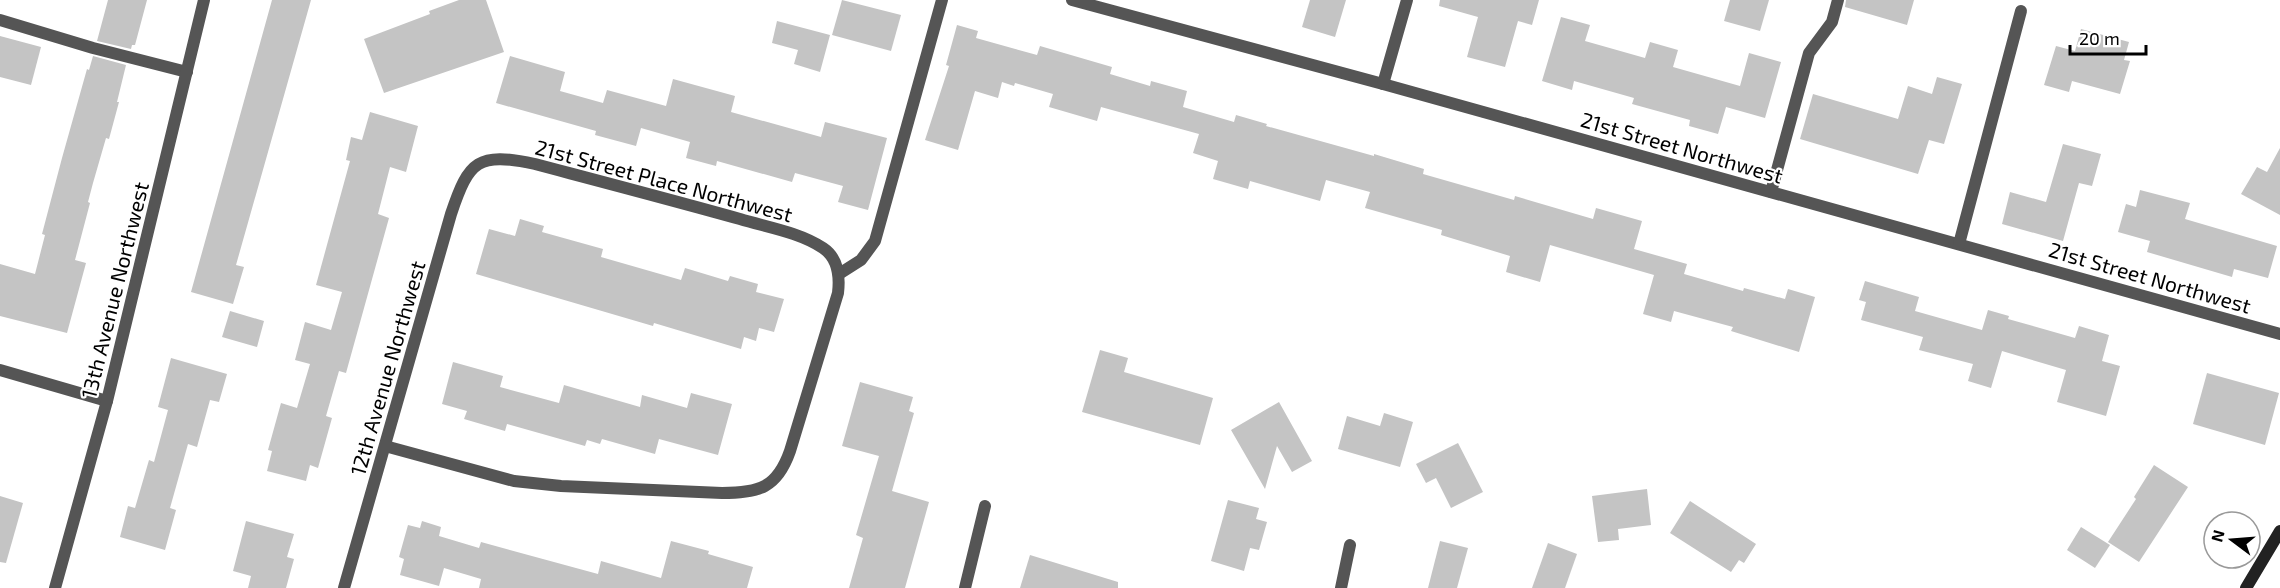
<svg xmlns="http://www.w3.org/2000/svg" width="2280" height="588" viewBox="0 0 2280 588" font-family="'Exo 2',sans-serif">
<rect width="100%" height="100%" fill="#fff"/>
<g fill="#c4c4c4">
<path d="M108 0H147L135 45H132L131 49 97 41Z"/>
<path d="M272 0H311L236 265 244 267 233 304 191 292Z"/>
<path d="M459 0H486L504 52 384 93 364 39 430 14 429 11Z"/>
<path d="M842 0 901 15 891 51 832 35Z"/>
<path d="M1310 0H1346L1335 37 1302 27Z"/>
<path d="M1440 0H1539L1532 25 1518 21 1505 67 1467 57 1478 17 1439 6Z"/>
<path d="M1730 0H1769L1760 31 1724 21Z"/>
<path d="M1846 0H1914L1907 25 1845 7Z"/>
<path d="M1561 17 1590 25 1585 41 1645 58 1650 42 1678 50 1673 67 1740 86 1749 53 1781 62 1765 118 1726 107 1718 134 1689 126 1690 120 1632 104 1634 98 1574 81 1572 90 1542 81Z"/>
<path d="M777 21 830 35 820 72 794 64 798 50 772 43Z"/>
<path d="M957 25 978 31 976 38 1037 55 1040 46 1112 67 1110 74 1150 86 1151 81 1187 91 1183 107 1234 122 1236 115 1267 124 1266 126 1374 156V154L1424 169 1423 174 1514 200 1515 196 1593 219 1596 208 1642 221 1634 249 1687 264 1684 274 1743 291 1744 288 1785 299 1788 289 1815 297 1799 352 1731 331 1733 327 1674 311 1671 322 1643 314 1654 275 1550 245 1540 282 1506 272 1510 256 1441 235 1442 230 1365 208 1370 192 1326 180 1320 201 1250 181 1248 189 1213 179 1218 161 1193 153 1199 134 1101 107 1097 121 1049 107 1053 94 1015 83 1014 86 1002 82 998 98 975 91 958 150 925 140 949 66 946 65Z"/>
<path d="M2081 29 2129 42 2124 60 2130 61 2120 94 2072 81 2069 92 2044 85 2056 46 2075 51Z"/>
<path d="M0 36 41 47 31 85 0 77Z"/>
<path d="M93 56 126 65 117 102H119L109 139 106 138 93 183 88 202 90 203 75 260 86 263 67 333 0 316V264L35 274 45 235 42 234 62 158 87 69 89 70Z"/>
<path d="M510 56 565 72 560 91 603 103 607 90 666 106 673 79 735 96 731 112 821 137 825 122 887 138 868 210 838 202 843 186 795 173 792 182 717 161 716 166 686 158 690 142 641 128 636 146 595 135 596 131 496 103Z"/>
<path d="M1937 77 1962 84 1944 144 1929 140 1918 174 1800 139 1813 94 1898 119 1908 86 1932 94Z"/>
<path d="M370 112 418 126 406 172 390 167 378 214 389 218 346 373 339 371 326 416 332 418 318 468 310 465 306 481 267 471 272 451 268 450 281 403 297 408 310 364 295 360 305 322 331 330 342 292 316 285 350 161 346 160 351 137 362 140Z"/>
<path d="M2063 144 2101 154 2092 186 2079 183 2063 241 2002 224 2010 192 2046 202Z"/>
<path d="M2280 148V215L2241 194 2257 167 2267 172Z"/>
<path d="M2140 190 2190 203 2185 219 2277 246 2268 278 2234 269 2232 277 2147 252 2150 241 2118 232 2126 204 2136 207Z"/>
<path d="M520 219 544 226 542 232 603 249 601 257 681 280 685 268 728 281 730 276 758 284 756 292 784 299 774 332 759 328 756 341 744 337 741 349 654 323 653 326 476 274 489 229 515 236Z"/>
<path d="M1865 281 1919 297 1915 311 1982 330 1988 310 2009 316 2008 319 2075 338 2079 326 2109 335 2102 361 2120 366 2106 416 2057 402 2066 370 2002 351 1991 388 1968 381 1973 364 1919 350 1923 337 1861 320 1866 302 1859 300Z"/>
<path d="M230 311 264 321 257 347 222 337Z"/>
<path d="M1100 350 1128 358 1124 372 1213 398 1200 445 1082 412Z"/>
<path d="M171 358 227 374 219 402 210 400 197 447 188 444 170 508 176 510 165 550 120 537 128 506 135 508 149 460 154 462 168 410 158 407Z"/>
<path d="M453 362 503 376 500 387 559 403 564 385 640 407 642 395 687 408 691 393 732 404 718 455 659 439 655 454 602 439 600 444 587 440 585 446 507 424 505 431 464 419 467 411 442 404Z"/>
<path d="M2207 373 2279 393 2265 445 2193 424Z"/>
<path d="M860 382 913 397 909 411 914 413 892 491 929 502 905 588H849L863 538 856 535 879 456 842 446Z"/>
<path d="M1279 402 1312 461 1292 472 1277 446 1265 489 1231 430Z"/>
<path d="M1384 413 1413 422 1400 467 1338 449 1347 416 1380 426Z"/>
<path d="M1458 443 1483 492 1451 508 1436 478 1426 483 1416 464Z"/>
<path d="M2154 465 2188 487 2139 562 2108 542 2136 499 2134 497Z"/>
<path d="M1647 489 1651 525 1618 529 1619 540 1598 542 1592 496Z"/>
<path d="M0 496 23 503 6 563 0 562Z"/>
<path d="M1228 500 1259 508 1256 519 1267 522 1259 550 1250 548 1244 571 1211 561Z"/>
<path d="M1690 501 1756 544 1744 563 1739 560 1731 572 1670 533Z"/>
<path d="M246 521 294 534 287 557 294 559 286 588H248L251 576 233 571Z"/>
<path d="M422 521 441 527 439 536 479 548 481 542 598 574 601 561 661 578 671 541 709 551 708 554 753 567 747 588H479L481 579 444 568 439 586 400 575 404 559 399 557 408 525 420 528Z"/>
<path d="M2081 527 2110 545 2095 568 2067 550Z"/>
<path d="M1440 541 1468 548 1457 588H1428Z"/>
<path d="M1548 543 1577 554 1565 588H1532Z"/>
<path d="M1030 555 1118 582V588H1020Z"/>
</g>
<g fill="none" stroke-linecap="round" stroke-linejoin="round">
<g stroke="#555" stroke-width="12">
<path d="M0 20 93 48 187 72"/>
<path d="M1771 192 1809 53 1832 22 1838 0"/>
<path d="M839 274 861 260 875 241 942 0"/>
</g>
<g stroke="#555" stroke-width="12">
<path d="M1072 0 1383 84 2280 334"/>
<path d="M1383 84 1407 0"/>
<path d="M1959 244 2021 11"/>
<path d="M0 370 107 401"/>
<path d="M55 588 107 401 204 0"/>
<path d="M344 588 451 214C469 160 478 152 535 164 603 182 672 200 740 219 766 227 799 232 823 248 838 258 840 276 838 293L790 451C777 488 759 493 722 493L561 486 514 481 385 446"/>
<path d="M965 588 985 506"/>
<path d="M1341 588 1350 545"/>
</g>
<path stroke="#222" stroke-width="12" d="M2246 588 2280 531"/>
</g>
<g text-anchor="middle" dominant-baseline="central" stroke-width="4.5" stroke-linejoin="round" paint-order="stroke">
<g font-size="21" fill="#000" stroke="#fff">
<text transform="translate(1682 147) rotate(16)">21st Street Northwest</text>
<text transform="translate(664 180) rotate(15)">21st Street Place Northwest</text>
<text transform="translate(2150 277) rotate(16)">21st Street Northwest</text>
<text transform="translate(114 290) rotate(-76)">13th Avenue Northwest</text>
<text transform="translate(387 368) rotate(-74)">12th Avenue Northwest</text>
</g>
</g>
<g transform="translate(2232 540) rotate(286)"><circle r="28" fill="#ffffff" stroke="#999999" stroke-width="1.5"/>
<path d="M0-4.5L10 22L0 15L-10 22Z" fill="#000000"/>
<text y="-9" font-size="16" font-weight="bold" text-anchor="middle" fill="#000000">N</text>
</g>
<path d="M2070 45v9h76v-9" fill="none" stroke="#000000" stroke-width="3"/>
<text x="2079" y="45" font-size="18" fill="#000000" stroke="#ffffff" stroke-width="4.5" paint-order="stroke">20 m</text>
</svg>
